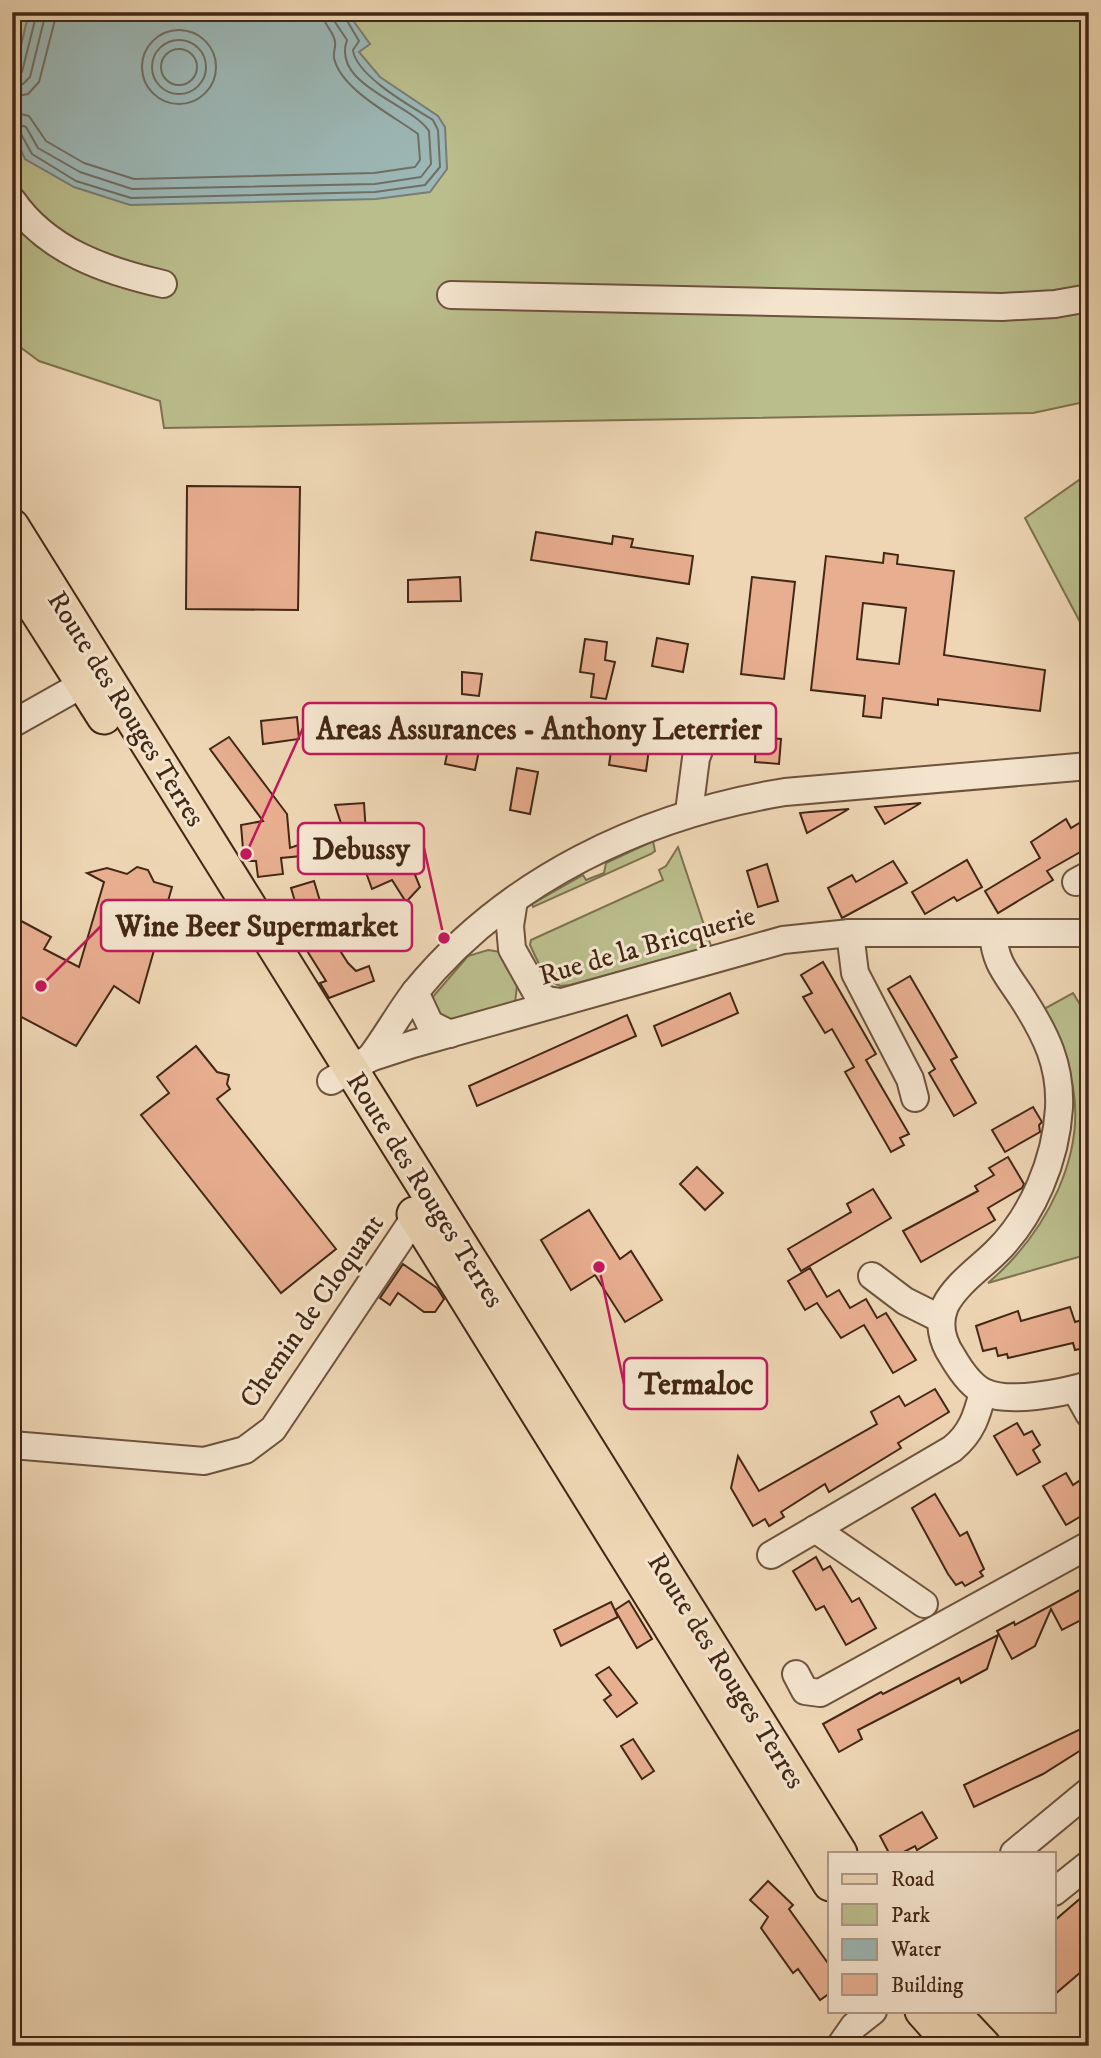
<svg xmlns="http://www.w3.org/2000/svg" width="1101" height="2058" viewBox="0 0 1101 2058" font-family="'IM FELL DW Pica',serif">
<rect width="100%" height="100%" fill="#eed6b4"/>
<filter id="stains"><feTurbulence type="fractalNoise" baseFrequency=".00286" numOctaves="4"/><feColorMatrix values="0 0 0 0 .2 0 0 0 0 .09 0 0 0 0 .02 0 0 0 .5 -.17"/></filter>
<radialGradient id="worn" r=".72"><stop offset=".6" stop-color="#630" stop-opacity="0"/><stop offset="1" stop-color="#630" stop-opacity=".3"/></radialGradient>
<g fill="#babd8c" stroke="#7e7250" stroke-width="2">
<path d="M12 12H1089V401L1033 413 164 428 160 401 39 361 12 341Z"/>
<path d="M1089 473V639L1025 518Z"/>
<path d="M653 841 655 851 651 854 533 907 532 904 583 875 586 880 604 873 606 863Z"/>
<path d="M678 847 711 946 570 985 560 986 546 979 530 945 531 940 663 880 659 870 666 866Z"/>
<path d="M488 950 501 952 518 977 515 1003 457 1023 439 1020 431 999 468 956Z"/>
<path d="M1073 993 1089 1019V1254L988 1283C1045 1234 1091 1152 1070 1074 1064 1052 1052 1030 1044 1009Z"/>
</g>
<path fill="#9cb7b5" stroke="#787d75" stroke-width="2" d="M32 12H347L370 44 359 52 380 77 438 116 445 127 447 169 430 192 376 199 130 205 74 187 25 159 13 133 12 86 26 24Z"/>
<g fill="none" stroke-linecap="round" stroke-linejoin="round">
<g stroke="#6f6f64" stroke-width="2">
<circle cx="179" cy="67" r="37"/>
<circle cx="179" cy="67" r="27"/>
<circle cx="179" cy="67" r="18"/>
<path d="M12 78 22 72 37 12"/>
<path d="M12 87 23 84 30 77 46 12"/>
<path d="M12 97 28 94 39 82 57 12"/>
<path d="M12 112 29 116 46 141 84 163 134 179 374 173 415 167 420 160 418 134C394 116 341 90 334 58 333 52 336 47 335 42 334 31 323 25 322 12"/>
<path d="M12 122 26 127 38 148 80 172 132 189 375 184 421 177 431 164 429 131C411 103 331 85 347 40L335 22 333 12"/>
<path d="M12 131 21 134 32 154 76 181 131 198 375 192 425 185 440 167 438 130 433 120C412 107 356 76 353 50L359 41 342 12"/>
</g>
</g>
<g fill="#e8ae90" stroke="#422714" stroke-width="2" fill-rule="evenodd">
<path d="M187 486 300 487 298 610 186 609Z"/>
<path d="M536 532 612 544 613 536 633 539 631 547 693 556 689 584 531 560Z"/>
<path d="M884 553 898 555 897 564 954 571 944 655 1045 670 1040 711 938 699V705L883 698 881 718 863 716 865 696 811 690 826 556 883 563ZM863 603 906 608 899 664 857 659Z"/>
<path d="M460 577 461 601 408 602V580Z"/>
<path d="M752 577 795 582 784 679 741 674Z"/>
<path d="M657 638 688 644 683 672 652 666Z"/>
<path d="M585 639 607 642 605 660 615 662 606 699 591 697 594 674 580 672Z"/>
<path d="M462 672 482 674 479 696 462 694Z"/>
<path d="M297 717 299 739 263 744 261 721Z"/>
<path d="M451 735 481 741 475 770 445 764Z"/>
<path d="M229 737 287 814 290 848 307 842 343 838 345 852 281 858 283 874 258 877 256 861H244L241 825 263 821 210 749Z"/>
<path d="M756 737 781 739 779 764 755 762Z"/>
<path d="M612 744 649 749 646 771 609 765Z"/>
<path d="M517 768 538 772 530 814 510 810Z"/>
<path d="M364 803 367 849 350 851 335 805Z"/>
<path d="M921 803 885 824 875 807Z"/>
<path d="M849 809 807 833 800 813 810 812Z"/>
<path d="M1089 817V847L1047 871 1053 880 998 913 985 891 1040 858 1031 842 1066 819 1071 828Z"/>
<path d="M407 855 420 887 406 902 392 880 372 889 364 867Z"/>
<path d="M967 860 982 887 957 901 954 897 925 914 912 892Z"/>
<path d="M893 861 907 883 842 918 828 888 852 875 856 882Z"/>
<path d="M767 864 778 901 758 907 747 871Z"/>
<path d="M137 867 148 870 154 882 172 887 139 1003 114 986 76 1046 12 1012V916L51 937 44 949 79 967 104 882 87 873 107 868 127 874Z"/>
<path d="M314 881 323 911 318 913 321 921 348 963 356 971 369 966 374 981 329 998 320 983 326 981 294 930 302 925 291 888Z"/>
<path d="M823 962 876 1054 866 1060 909 1134 900 1138 904 1145 891 1152 845 1072 854 1067 832 1029 825 1033 803 997 812 993 801 975Z"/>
<path d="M910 976 957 1057 951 1060 976 1103 954 1116 929 1073 935 1069 888 989Z"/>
<path d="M730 993 738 1013 662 1046 654 1026Z"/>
<path d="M627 1015 636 1036 477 1106 469 1086Z"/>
<path d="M196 1046 217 1072 229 1075 227 1084 230 1089 217 1099 336 1249 281 1293 141 1115 169 1093 157 1077Z"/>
<path d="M1033 1107 1042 1122 1039 1125 1040 1132 1005 1152 992 1130Z"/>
<path d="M1008 1157 1024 1184 1022 1188 988 1208 995 1220 921 1262 903 1231 978 1191 975 1186 994 1175 989 1168Z"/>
<path d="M697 1167 723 1193 705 1210 680 1184Z"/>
<path d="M873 1189 891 1218 801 1271 788 1249 851 1212 847 1204Z"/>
<path d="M589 1210 620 1259 631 1251 662 1300 625 1322 595 1275 571 1290 541 1240Z"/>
<path d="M403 1264 437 1288 444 1299 435 1312H424L398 1293 390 1305 380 1298Z"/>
<path d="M810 1268 827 1297 839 1290 850 1308 866 1299 877 1318 886 1313 916 1360 893 1373 864 1325 841 1338 817 1303 805 1310 788 1281Z"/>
<path d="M1070 1307 1075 1322 1089 1318V1347L1075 1350 1073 1343 1008 1358 1007 1354 998 1356 996 1348 983 1351 976 1326 1018 1311 1021 1321Z"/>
<path d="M935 1389 949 1412 898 1443 901 1448 829 1492 825 1484 781 1512 784 1517 769 1526 765 1519 753 1526 731 1488 738 1456 759 1491 877 1424 871 1412 899 1396 905 1406Z"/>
<path d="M1017 1423 1024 1435 1032 1431 1040 1445 1033 1450 1040 1462 1017 1475 994 1436Z"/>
<path d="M1066 1473 1073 1485 1079 1481 1088 1496 1081 1500 1088 1512 1066 1525 1043 1486Z"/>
<path d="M935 1494 960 1536 967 1532 984 1569 980 1572 983 1576 965 1586 962 1582 956 1585 948 1574 912 1508Z"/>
<path d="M816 1557 823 1570 830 1566 852 1602 859 1598 876 1628 846 1645 824 1606 816 1610 793 1571Z"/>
<path d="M1089 1585V1616L1062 1630 1051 1609 1035 1646 1012 1659 997 1631 1014 1622 1015 1625Z"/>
<path d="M629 1601 652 1639 637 1648 615 1610Z"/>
<path d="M611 1602 618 1617 561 1646 554 1630Z"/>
<path d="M998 1635 987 1669 961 1683 959 1678 858 1730 862 1739 839 1752 823 1724 881 1692 883 1694Z"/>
<path d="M609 1667 637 1703 617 1717 604 1700 611 1695 596 1675Z"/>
<path d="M1089 1725V1745L1043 1774 974 1807 964 1785Z"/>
<path d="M633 1739 654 1771 642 1779 621 1746Z"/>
<path d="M922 1812 937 1838 917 1850 915 1846 902 1853H889L880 1836Z"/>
<path d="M768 1881 793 1905 789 1909 830 1966V1993L820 2000 798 1969 793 1973 761 1928 768 1917 750 1900Z"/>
<path d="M1089 1891V1965L1054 1995V1921Z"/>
</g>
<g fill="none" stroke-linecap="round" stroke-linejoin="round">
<defs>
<g id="minor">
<path d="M12 200C47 251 106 271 163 284"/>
<path d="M451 295 1002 307 1055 304 1089 298"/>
<path d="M12 724 83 684"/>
<path d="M689 812 696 758 706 733"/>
<path d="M1076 882 1089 875"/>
<path d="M514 900 510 926 512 949 536 992 547 1000 561 1002"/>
<path d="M850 933 855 973 910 1079 915 1098"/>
<path d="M993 933C995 964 1007 974 1023 999 1046 1035 1061 1065 1059 1108 1056 1159 1033 1216 996 1252 980 1268 955 1285 945 1306 938 1323 942 1341 952 1356 959 1368 971 1386 984 1392 1009 1404 1062 1393 1089 1385"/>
<path d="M415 992 430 1024 450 1034"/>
<path d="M370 1058C386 1037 399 1013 415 992 507 879 644 815 785 792L1089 766"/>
<path d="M331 1081 370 1058 413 1044 783 940 850 933H1089"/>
<path d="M872 1276 905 1301 941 1319"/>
<path d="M1075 1389 1089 1414"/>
<path d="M12 1445 204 1461 245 1450 273 1429 415 1217"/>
<path d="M815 1529 924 1604"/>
<path d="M771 1555 952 1449C972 1433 977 1415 983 1392"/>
<path d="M796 1674 805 1691 820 1693 1089 1545"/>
<path d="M1014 1853 1089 1791"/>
<path d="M1054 1892 1089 1864"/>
<path d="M840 2046 854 2026 873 2011"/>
</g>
<g id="major">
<path d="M12 526 840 1853"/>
<path d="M12 572 104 717"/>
<path d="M414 1214 830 1884"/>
<path d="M922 2011 953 2046"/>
<path d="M951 2011 984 2046"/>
</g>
</defs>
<use href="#minor" stroke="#6d533c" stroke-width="30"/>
<use href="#major" stroke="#422714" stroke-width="37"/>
<use href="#minor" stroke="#f4e4ce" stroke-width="26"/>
<use href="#major" stroke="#eed6b4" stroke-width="33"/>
</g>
<g text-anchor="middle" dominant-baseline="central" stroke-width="6" stroke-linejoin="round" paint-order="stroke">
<g font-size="28" fill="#422714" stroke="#f4e4ce">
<text transform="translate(126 709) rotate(58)">Route des Rouges Terres</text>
<text transform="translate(647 946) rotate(-16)">Rue de la Bricquerie</text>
<text transform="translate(425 1190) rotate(58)">Route des Rouges Terres</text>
<text transform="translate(312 1311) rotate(-55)">Chemin de Cloquant</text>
<text transform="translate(726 1671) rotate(58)">Route des Rouges Terres</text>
</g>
</g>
<path fill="none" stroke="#c2185b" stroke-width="2.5" d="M246 854L303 728M444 938L424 848M41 986L101 926M599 1267L624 1384"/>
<g fill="#c2185b" stroke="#f4e4ce" stroke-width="2.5">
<circle cx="246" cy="854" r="7"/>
<circle cx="444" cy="938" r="7"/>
<circle cx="41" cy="986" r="7"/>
<circle cx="599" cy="1267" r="7"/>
</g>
<g fill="#f4e4ce" stroke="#c2185b" stroke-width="2.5">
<rect x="303" y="703" width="473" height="51" rx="7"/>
<rect x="298" y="823" width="126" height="51" rx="7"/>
<rect x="101" y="900" width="311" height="51" rx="7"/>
<rect x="624" y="1358" width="143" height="51" rx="7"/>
</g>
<g font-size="30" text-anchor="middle" font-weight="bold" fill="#422714">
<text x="539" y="739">Areas Assurances - Anthony Leterrier</text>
<text x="361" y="859">Debussy</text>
<text x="257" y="936">Wine Beer Supermarket</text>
<text x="696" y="1394">Termaloc</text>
</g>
<rect width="1101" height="2058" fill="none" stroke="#eed6b4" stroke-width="42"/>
<rect x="14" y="14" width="1073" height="2030" fill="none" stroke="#422714" stroke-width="3.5"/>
<rect x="21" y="21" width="1059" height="2016" fill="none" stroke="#422714" stroke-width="2"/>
<rect x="828" y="1852" width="228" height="161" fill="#f4e4ce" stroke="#ad9884" stroke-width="2"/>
<rect x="842" y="1874" width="35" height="10" fill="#eed6b4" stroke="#ad9884" stroke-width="2"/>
<text x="891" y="1886" font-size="21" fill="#422714">Road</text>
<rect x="842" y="1904" width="35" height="21" fill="#babd8c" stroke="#ad9884" stroke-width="2"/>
<text x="891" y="1922" font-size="21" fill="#422714">Park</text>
<rect x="842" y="1939" width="35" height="21" fill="#9cb7b5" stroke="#ad9884" stroke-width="2"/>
<text x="891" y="1956" font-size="21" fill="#422714">Water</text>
<rect x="842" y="1974" width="35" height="21" fill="#e8ae90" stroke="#ad9884" stroke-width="2"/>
<text x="891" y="1992" font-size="21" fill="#422714">Building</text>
<rect width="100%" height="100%" filter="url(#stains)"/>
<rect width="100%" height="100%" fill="url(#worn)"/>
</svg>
